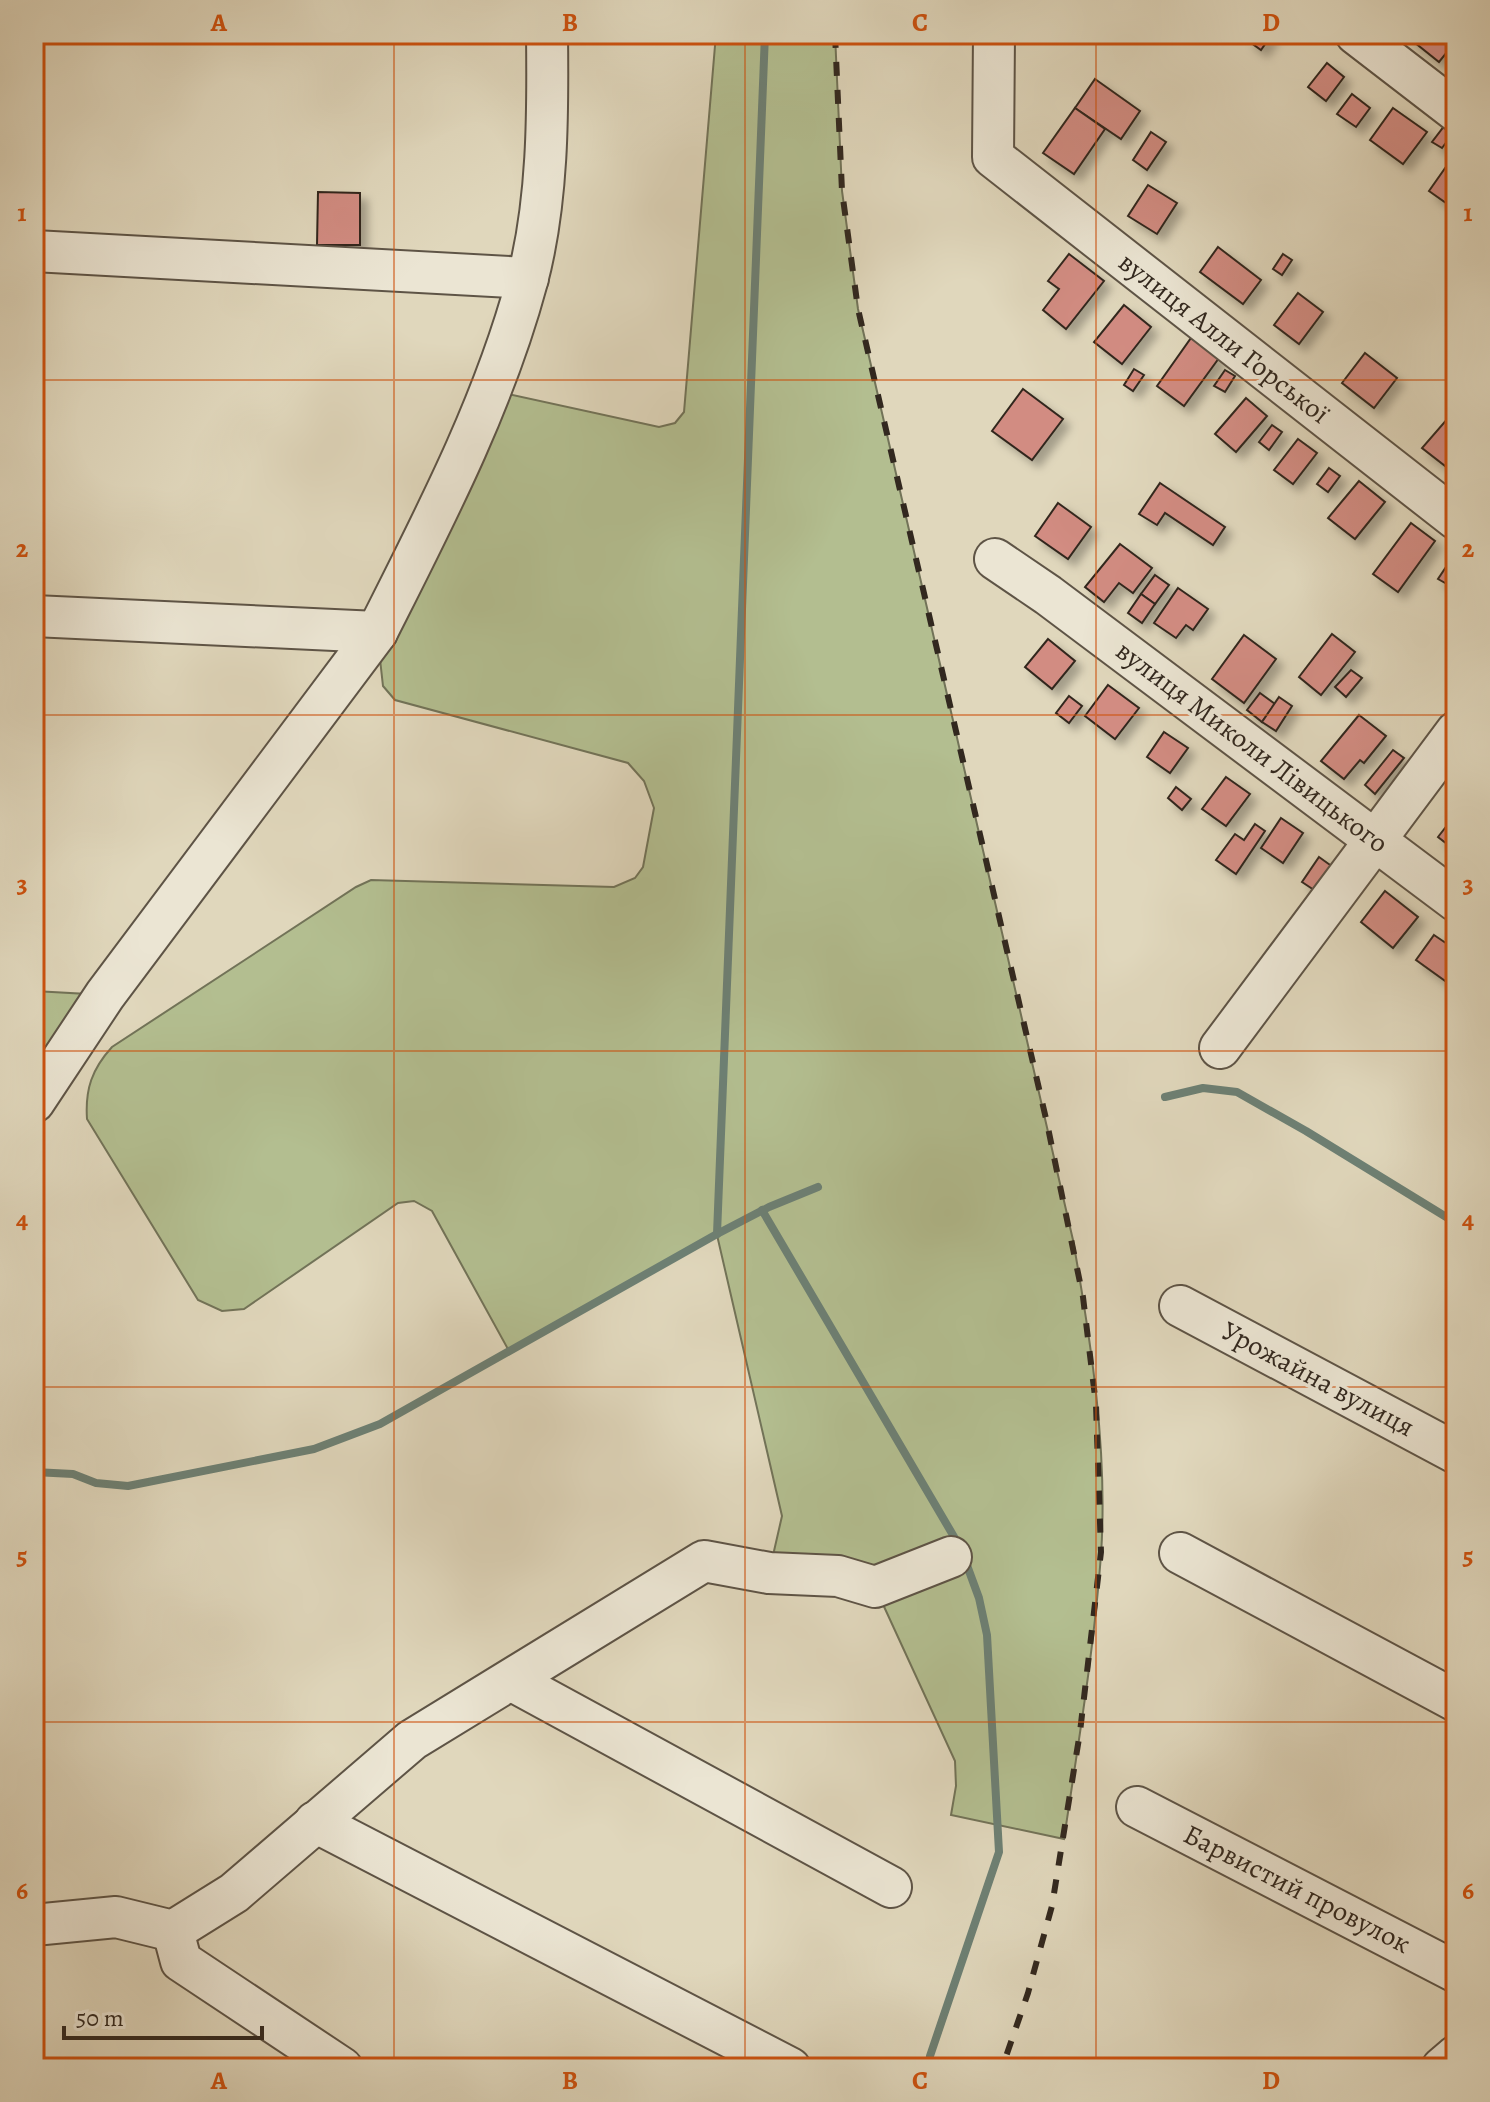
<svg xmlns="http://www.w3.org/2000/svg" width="1490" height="2102" viewBox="0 0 1490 2102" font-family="Alegreya,serif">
<defs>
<filter id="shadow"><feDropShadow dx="7" dy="7" stdDeviation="4" flood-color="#0004"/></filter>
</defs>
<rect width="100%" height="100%" fill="#e0d7bc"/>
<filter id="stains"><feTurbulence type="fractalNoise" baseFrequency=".0025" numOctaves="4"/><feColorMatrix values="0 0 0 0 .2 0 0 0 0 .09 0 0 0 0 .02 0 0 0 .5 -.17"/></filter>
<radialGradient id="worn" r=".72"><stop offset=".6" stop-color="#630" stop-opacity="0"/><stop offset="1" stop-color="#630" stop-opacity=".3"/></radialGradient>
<g fill="#b3be90" stroke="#727358" stroke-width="2">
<path d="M716 34H835L842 191 858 309 1073 1240C1091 1342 1108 1450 1101 1555 1094 1650 1078 1745 1064 1839L951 1815 956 1786 955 1761 875 1587 769 1573 782 1516 717 1235 509 1351 432 1211 414 1201 398 1203 244 1309 222 1311 198 1300 87 1119C85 1089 92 1069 112 1047L356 887 371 880 614 887 635 878 643 867 654 808 644 781 628 763 395 700 383 686 377 632 490 390 659 427 675 423 684 412Z"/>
<path d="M34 991 105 995 34 1102Z"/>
</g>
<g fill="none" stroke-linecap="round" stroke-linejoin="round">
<g stroke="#6d8074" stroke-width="8">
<path d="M1165 1097 1203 1088 1237 1092 1306 1131 1456 1223"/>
<path d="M762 1210 960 1547"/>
<path d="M717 1234 765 34"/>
<path d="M34 1472 73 1474 96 1483 128 1486 314 1449 380 1424 717 1234 769 1207 818 1187"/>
<path d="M930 2056 999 1852 987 1635 979 1598 965 1560"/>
</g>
</g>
<g fill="#d28c82" stroke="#32281f" stroke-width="2" filter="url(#shadow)">
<path d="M1251 34H1272L1261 50 1247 40Z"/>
<path d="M1412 34H1456V41L1439 62 1409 38Z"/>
<path d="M1327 63 1344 77 1326 101 1308 87Z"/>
<path d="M1095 79 1140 111 1121 139 1075 108Z"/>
<path d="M1352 94 1370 108 1356 127 1337 114Z"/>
<path d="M1075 108 1105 129 1074 174 1043 153Z"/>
<path d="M1393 108 1427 132 1403 164 1370 140Z"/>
<path d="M1445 125 1454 132 1442 148 1432 142Z"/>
<path d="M1151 132 1166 142 1147 170 1133 160Z"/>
<path d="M1455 154H1456V210L1429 191Z"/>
<path d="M1148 185 1177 203 1157 234 1128 216Z"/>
<path d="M318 192 360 193V245H317Z"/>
<path d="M1218 247 1261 280 1243 304 1200 272Z"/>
<path d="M1069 254 1104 281 1066 329 1043 310 1059 289 1048 281Z"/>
<path d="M1283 254 1292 260 1282 275 1273 269Z"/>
<path d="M1298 293 1323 312 1299 344 1274 325Z"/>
<path d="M1124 305 1151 327 1122 364 1094 342Z"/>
<path d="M1191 338 1219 358 1184 406 1157 386Z"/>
<path d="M1365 353 1397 378 1374 408 1342 383Z"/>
<path d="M1134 369 1144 375 1133 391 1124 385Z"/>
<path d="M1225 370 1235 376 1225 392 1214 386Z"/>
<path d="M1023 389 1063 419 1032 460 992 431Z"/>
<path d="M1246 398 1267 416 1236 452 1215 434Z"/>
<path d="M1449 417 1456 424V460L1449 469 1422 448Z"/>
<path d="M1272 425 1282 432 1269 450 1259 442Z"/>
<path d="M1298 439 1317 453 1293 484 1274 470Z"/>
<path d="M1329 468 1340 476 1328 492 1317 484Z"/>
<path d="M1359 481 1385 502 1355 539 1328 518Z"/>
<path d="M1160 483 1225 527 1213 545 1165 513 1157 525 1139 514Z"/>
<path d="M1058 503 1091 527 1068 559 1035 536Z"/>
<path d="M1411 523 1435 541 1398 592 1373 574Z"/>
<path d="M1120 544 1152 568 1133 593 1119 583 1104 602 1085 587Z"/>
<path d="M1454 555 1456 556V589L1438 579Z"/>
<path d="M1155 575 1169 585 1155 604 1141 594Z"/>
<path d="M1178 588 1208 609 1193 630 1186 625 1176 638 1154 623Z"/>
<path d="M1141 594 1155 604 1142 623 1128 613Z"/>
<path d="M1332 634 1355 652 1321 695 1299 677Z"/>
<path d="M1244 635 1276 659 1244 703 1212 679Z"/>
<path d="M1048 639 1075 661 1052 689 1025 667Z"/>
<path d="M1351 670 1362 678 1346 697 1335 687Z"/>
<path d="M1108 685 1139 708 1115 739 1085 716Z"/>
<path d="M1260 693 1275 704 1262 722 1247 710Z"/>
<path d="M1069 696 1082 706 1069 723 1056 713Z"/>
<path d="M1279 697 1292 706 1276 731 1262 722Z"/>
<path d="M1359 715 1386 736 1364 763 1360 760 1344 779 1321 761Z"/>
<path d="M1164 732 1188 748 1170 773 1147 757Z"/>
<path d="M1393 750 1404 758 1375 794 1365 785Z"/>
<path d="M1226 777 1250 794 1226 826 1202 809Z"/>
<path d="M1176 787 1191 799 1182 810 1168 798Z"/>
<path d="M1456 814V851L1438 837Z"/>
<path d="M1281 818 1303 833 1283 863 1261 848Z"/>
<path d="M1255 824 1265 831 1236 874 1216 860 1235 834 1244 840Z"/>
<path d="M1319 857 1337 870 1320 894 1302 882Z"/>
<path d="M1385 891 1418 917 1393 948 1361 922Z"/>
<path d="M1434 935 1456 950 1455 988 1416 960Z"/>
</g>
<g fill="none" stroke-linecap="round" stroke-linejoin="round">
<defs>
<g id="minor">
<path d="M994 34 993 157 1456 519"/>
<path d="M1356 34 1456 111"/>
<path d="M34 251 528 278"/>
<path d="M995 559 1048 595 1456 901"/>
<path d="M34 616 377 632C434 519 494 404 527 281 548 203 548 114 547 34"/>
<path d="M1220 1048 1456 732"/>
<path d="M34 1102 105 995 377 632"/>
<path d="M1180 1306 1456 1453"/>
<path d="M1180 1553 1456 1701"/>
<path d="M511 1680 891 1887"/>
<path d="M1137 1807 1456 1972"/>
<path d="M315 1822 790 2068"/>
<path d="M34 1925 116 1917 173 1931 234 1893 412 1740 704 1561 769 1573 838 1576 875 1587 951 1557"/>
<path d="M173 1931 181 1961 342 2068"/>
<path d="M1442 2068 1456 2056"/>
</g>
</defs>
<use href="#minor" stroke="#5e5446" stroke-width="44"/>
<use href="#minor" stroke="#ebe5d3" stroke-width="40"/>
<path stroke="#32281f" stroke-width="6" stroke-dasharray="14 14" stroke-linecap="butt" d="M835 34 842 191 858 309 1047 1123 1083 1297 1096 1405 1101 1552 1080 1732 1052 1906 1028 1993 1002 2068"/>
</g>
<path fill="none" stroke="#cd520f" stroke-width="2" stroke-opacity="0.55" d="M394 34V2068M745 34V2068M1096 34V2068M34 380H1456M34 715H1456M34 1051H1456M34 1387H1456M34 1722H1456"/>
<g text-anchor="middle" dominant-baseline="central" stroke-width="7" stroke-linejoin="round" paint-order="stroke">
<g font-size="28" fill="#32281f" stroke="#ebe5d3">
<text transform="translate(1224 338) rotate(38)">вулиця Алли Горської</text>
<text transform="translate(1252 747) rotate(37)">вулиця Миколи Лівицького</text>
<text transform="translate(1318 1379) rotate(28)">Урожайна вулиця</text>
<text transform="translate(1297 1889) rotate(27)">Барвистий провулок</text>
</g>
</g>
<rect width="1490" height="2102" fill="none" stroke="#e0d7bc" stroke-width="88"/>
<path d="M64 2026v12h198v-12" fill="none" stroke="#32281f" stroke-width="4"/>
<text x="76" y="2026" font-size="24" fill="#32281f" stroke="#ebe5d3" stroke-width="6" paint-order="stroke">50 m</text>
<rect x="44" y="44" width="1402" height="2014" fill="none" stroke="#cd520f" stroke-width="3"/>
<g font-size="26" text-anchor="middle" font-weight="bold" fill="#cd520f">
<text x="219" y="31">A</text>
<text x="570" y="31">B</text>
<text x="920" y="31">C</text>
<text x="1271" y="31">D</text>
<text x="22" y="221">1</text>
<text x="1468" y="221">1</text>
<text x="22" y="557">2</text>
<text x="1468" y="557">2</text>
<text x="22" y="892">3</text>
<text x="1468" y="892">3</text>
<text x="22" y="1228">4</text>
<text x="1468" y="1228">4</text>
<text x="22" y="1564">5</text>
<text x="1468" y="1564">5</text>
<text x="22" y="1899">6</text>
<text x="1468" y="1899">6</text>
<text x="219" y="2089">A</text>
<text x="570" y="2089">B</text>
<text x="920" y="2089">C</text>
<text x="1271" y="2089">D</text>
</g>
<rect width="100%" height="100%" filter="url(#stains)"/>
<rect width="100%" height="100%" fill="url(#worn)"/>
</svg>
